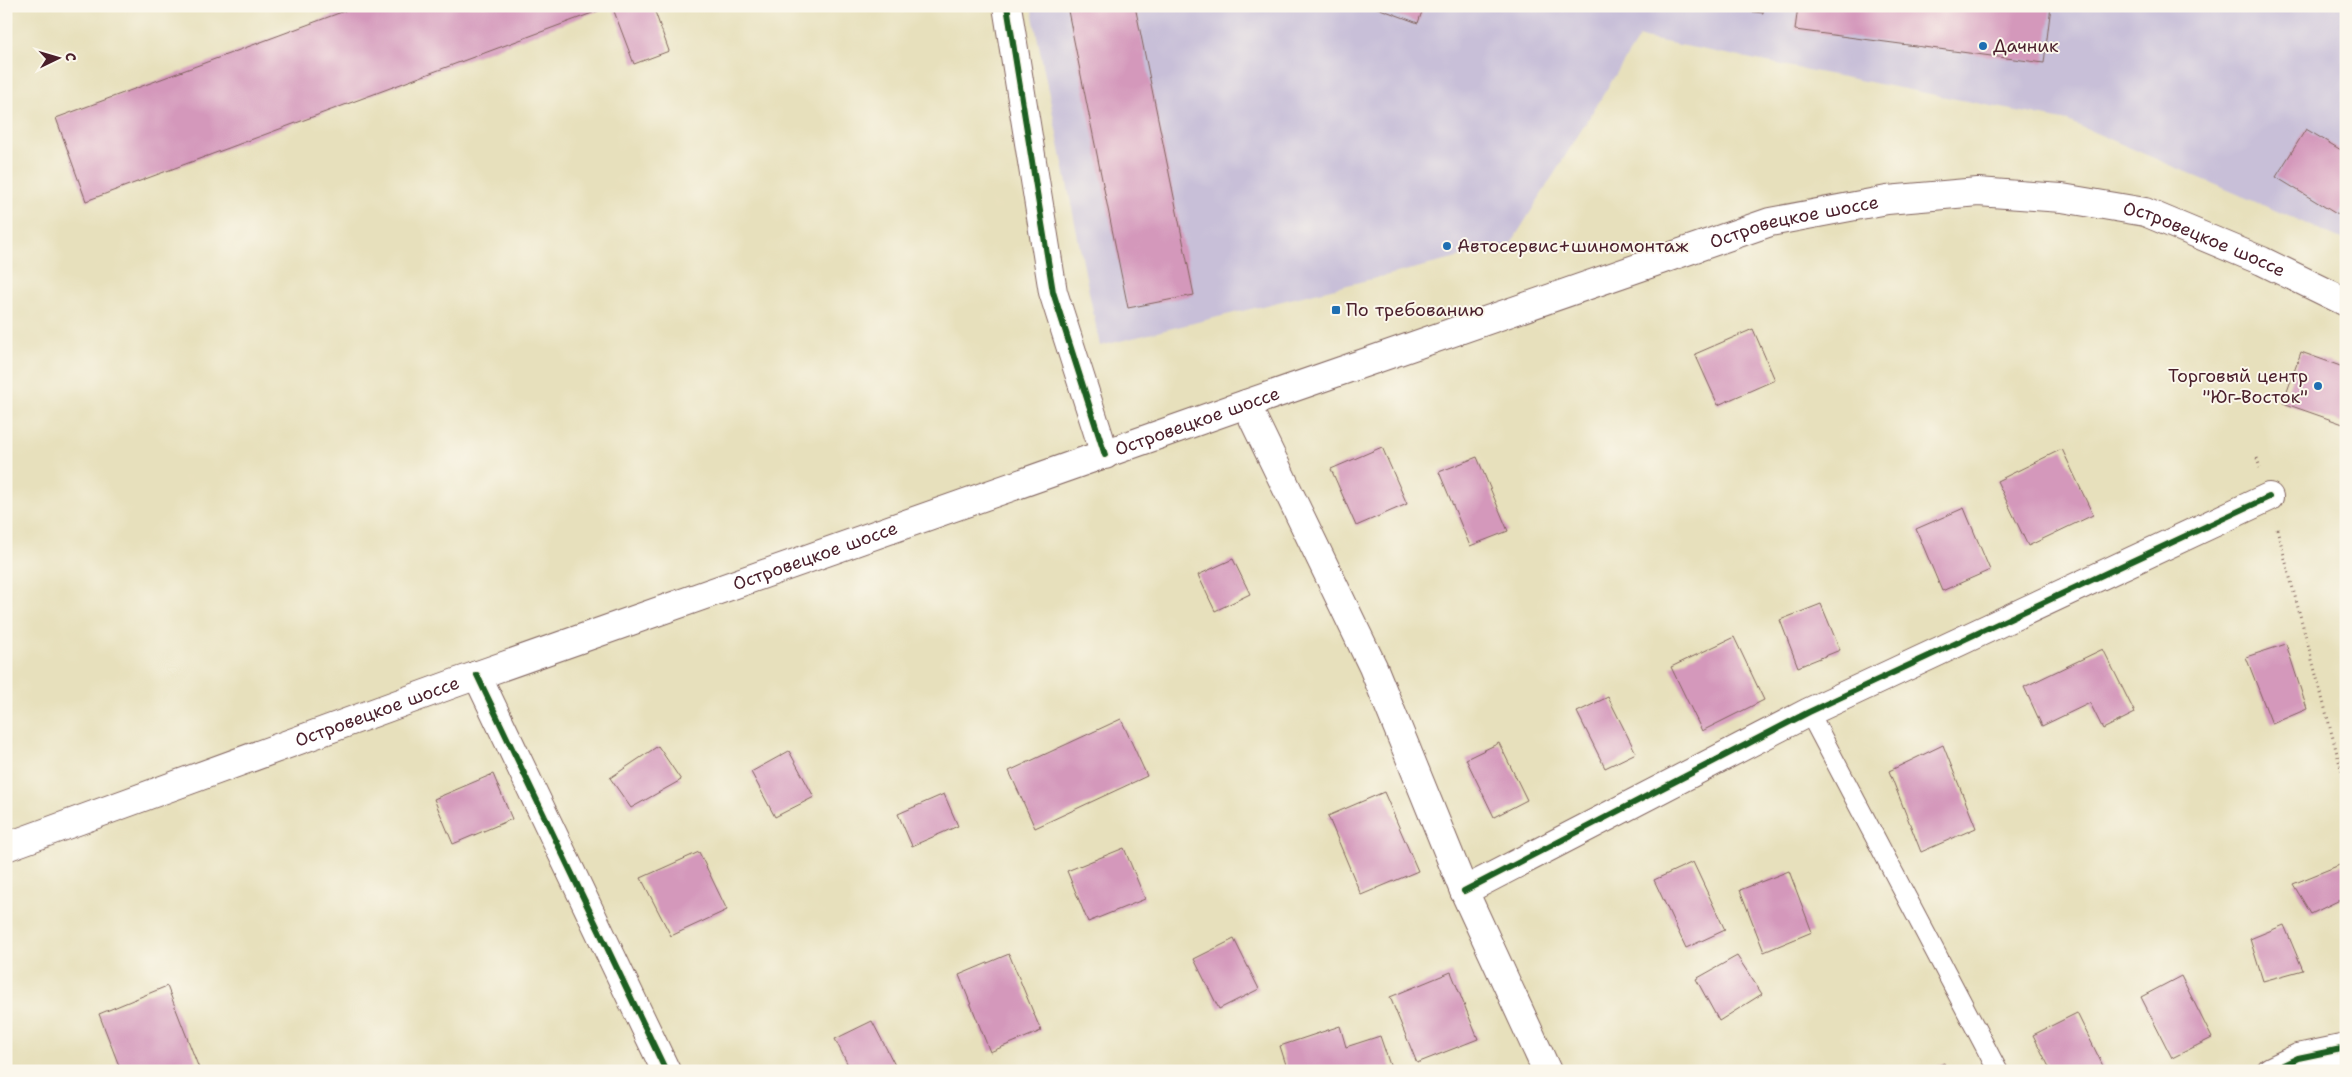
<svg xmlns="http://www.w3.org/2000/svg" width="2352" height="1077" viewBox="0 0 2352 1077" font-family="'Shantell Sans',sans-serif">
<rect width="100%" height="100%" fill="#fbf7ec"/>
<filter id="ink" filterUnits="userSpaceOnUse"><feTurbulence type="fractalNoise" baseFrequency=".02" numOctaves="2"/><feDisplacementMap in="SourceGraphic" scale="10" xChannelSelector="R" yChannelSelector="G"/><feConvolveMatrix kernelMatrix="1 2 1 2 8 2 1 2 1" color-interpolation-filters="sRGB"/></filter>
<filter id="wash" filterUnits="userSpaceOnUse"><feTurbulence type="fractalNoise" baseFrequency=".0096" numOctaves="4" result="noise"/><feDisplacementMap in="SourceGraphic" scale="20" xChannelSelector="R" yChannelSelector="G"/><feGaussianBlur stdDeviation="1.12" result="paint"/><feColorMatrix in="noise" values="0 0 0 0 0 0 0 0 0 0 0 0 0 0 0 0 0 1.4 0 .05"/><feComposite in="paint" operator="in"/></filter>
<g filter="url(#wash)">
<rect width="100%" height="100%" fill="#e7e0bc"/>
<path fill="#c8bfd8" d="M1031 6H2346V241L2068 121 1639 37 1510 245 1100 346Z"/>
<g id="blocks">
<g fill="#d498bb">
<path d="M358 6H611L86 201 56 118Z"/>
<path d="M612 6H653L669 51 634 64Z"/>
<path d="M1067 6H1135L1194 295 1128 308Z"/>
<path d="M1372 6H1424L1418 23Z"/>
<path d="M1702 6H1763V13Z"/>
<path d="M1798 6H2051L2044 63 1795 30Z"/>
<path d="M2306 129 2346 153V202L2338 215 2276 177Z"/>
<path d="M1753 329 1775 380 1718 405 1695 354Z"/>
<path d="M2301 352 2346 368V425L2283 403Z"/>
<path d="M1382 447 1407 504 1356 526 1331 469Z"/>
<path d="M2062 449 2093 515 2028 546 1997 481Z"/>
<path d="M1477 457 1508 531 1470 546 1439 472Z"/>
<path d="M1964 508 1990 570 1942 591 1916 529Z"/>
<path d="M1233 559 1250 594 1215 611 1198 575Z"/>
<path d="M1821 604 1840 650 1798 667 1780 620Z"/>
<path d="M1734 637 1764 700 1702 731 1671 667Z"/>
<path d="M2286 644 2307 709 2272 724 2246 657Z"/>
<path d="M2103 649 2135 713 2103 729 2090 703 2042 726 2024 687Z"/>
<path d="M1608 697 1636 753 1605 768 1577 712Z"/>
<path d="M1121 719 1147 776 1035 828 1009 771Z"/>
<path d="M1499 743 1527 800 1494 817 1466 759Z"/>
<path d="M1943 745 1976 828 1921 852 1889 771Z"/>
<path d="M658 746 681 780 631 808 610 778Z"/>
<path d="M789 751 814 797 775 817 751 772Z"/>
<path d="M493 774 512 819 453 844 434 799Z"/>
<path d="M1384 792 1418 871 1361 895 1328 816Z"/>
<path d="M944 794 958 826 912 846 898 814Z"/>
<path d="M1124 848 1145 899 1088 922 1067 871Z"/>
<path d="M699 852 727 910 671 936 641 878Z"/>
<path d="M1693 862 1725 930 1686 948 1654 880Z"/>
<path d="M2342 864 2346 872V897L2311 914 2293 884Z"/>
<path d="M1789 871 1812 932 1764 952 1740 890Z"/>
<path d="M2284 925 2303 970 2263 981 2250 939Z"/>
<path d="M1234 939 1259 989 1219 1009 1194 959Z"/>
<path d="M1009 954 1041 1031 990 1052 959 975Z"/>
<path d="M1737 956 1762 994 1719 1021 1696 979Z"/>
<path d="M1451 972 1478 1039 1417 1063 1390 997Z"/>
<path d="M2181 976 2212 1038 2172 1058 2141 997Z"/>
<path d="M167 986 200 1071H121L99 1014Z"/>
<path d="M2077 1013 2105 1070 2051 1071 2033 1035Z"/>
<path d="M872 1021 898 1071H851L835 1039Z"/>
<path d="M1340 1026 1346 1047 1380 1036 1392 1071H1288L1280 1046Z"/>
<path d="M1944 1063 1948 1071H1929Z"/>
</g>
</g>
</g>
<g filter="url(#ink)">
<use href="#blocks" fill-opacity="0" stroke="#81635e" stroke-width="1"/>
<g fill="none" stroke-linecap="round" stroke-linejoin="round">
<defs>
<path id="service" d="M1809 712 1998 1071"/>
<g id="minor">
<path d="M1007 6 1053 292 1105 455"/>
<path d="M1246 404 1373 667 1464 891 1547 1071"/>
<path d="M477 675 666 1071"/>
<path d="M1464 891 1809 712 2269 497"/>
<path d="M2271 1071 2298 1058 2346 1048"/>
</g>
<g id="secondary">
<path id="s1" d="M6 847 458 682 1246 404 1770 222 1887 200 1978 192 2062 198 2145 212 2262 261 2346 302"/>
</g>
</defs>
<use href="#service" stroke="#81635e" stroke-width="21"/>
<use href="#minor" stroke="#81635e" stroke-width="30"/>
<use href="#secondary" stroke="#81635e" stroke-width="30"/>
<g stroke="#81635e" stroke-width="3" stroke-dasharray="1 4" stroke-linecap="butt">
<path d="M2257 458 2260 468"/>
<path d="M2277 529 2346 787"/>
</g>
<use href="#service" stroke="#fff" stroke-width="19"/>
<use href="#minor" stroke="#fff" stroke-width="28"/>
<use href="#secondary" stroke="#fff" stroke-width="28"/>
<defs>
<g id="cycleway">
<path d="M1007 6 1053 292 1105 455"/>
<path d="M477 675 666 1071"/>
<path d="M1464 891 1809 712 2269 497"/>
<path d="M2271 1071 2298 1058 2346 1048"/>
</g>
</defs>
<use href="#cycleway" stroke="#fbf7ec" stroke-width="9"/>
<use href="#cycleway" stroke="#1b5e20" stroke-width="6"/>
</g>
</g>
<g fill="#1f6fb2" stroke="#fbf7ec" stroke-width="2">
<circle cx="1983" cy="46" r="5"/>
<circle cx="1447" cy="246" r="5"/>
<rect x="1331" y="305" width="10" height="10" rx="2.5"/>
<circle cx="2318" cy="386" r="5"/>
</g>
<g text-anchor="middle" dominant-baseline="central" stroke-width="4" stroke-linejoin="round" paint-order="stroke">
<g font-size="18" fill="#4a1f2b" stroke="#fbf7ec" text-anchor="start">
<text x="1993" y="46">Дачник</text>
<text x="1457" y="246">Автосервис+шиномонтаж</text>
<text x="1346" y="310">По требованию</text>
<text x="2308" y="376" text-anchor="end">Торговый центр<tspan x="2308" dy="21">"Юг-Восток"</tspan></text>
</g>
<g font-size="18" fill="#4a1f2b" stroke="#fbf7ec">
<text stroke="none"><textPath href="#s1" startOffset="1895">Островецкое шоссе</textPath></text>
<text stroke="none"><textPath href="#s1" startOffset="2315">Островецкое шоссе</textPath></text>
<text stroke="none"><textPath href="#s1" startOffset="1265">Островецкое шоссе</textPath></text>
<text stroke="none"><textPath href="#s1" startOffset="860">Островецкое шоссе</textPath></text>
<text stroke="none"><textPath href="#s1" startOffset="395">Островецкое шоссе</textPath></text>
</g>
</g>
<rect width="2352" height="1077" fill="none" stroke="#fbf7ec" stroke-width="25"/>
<g transform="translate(58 58) rotate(85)" stroke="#fbf7ec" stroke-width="4" paint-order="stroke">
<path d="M0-4L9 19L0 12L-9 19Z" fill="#4a1f2b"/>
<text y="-8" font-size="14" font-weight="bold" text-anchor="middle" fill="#4a1f2b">С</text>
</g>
</svg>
